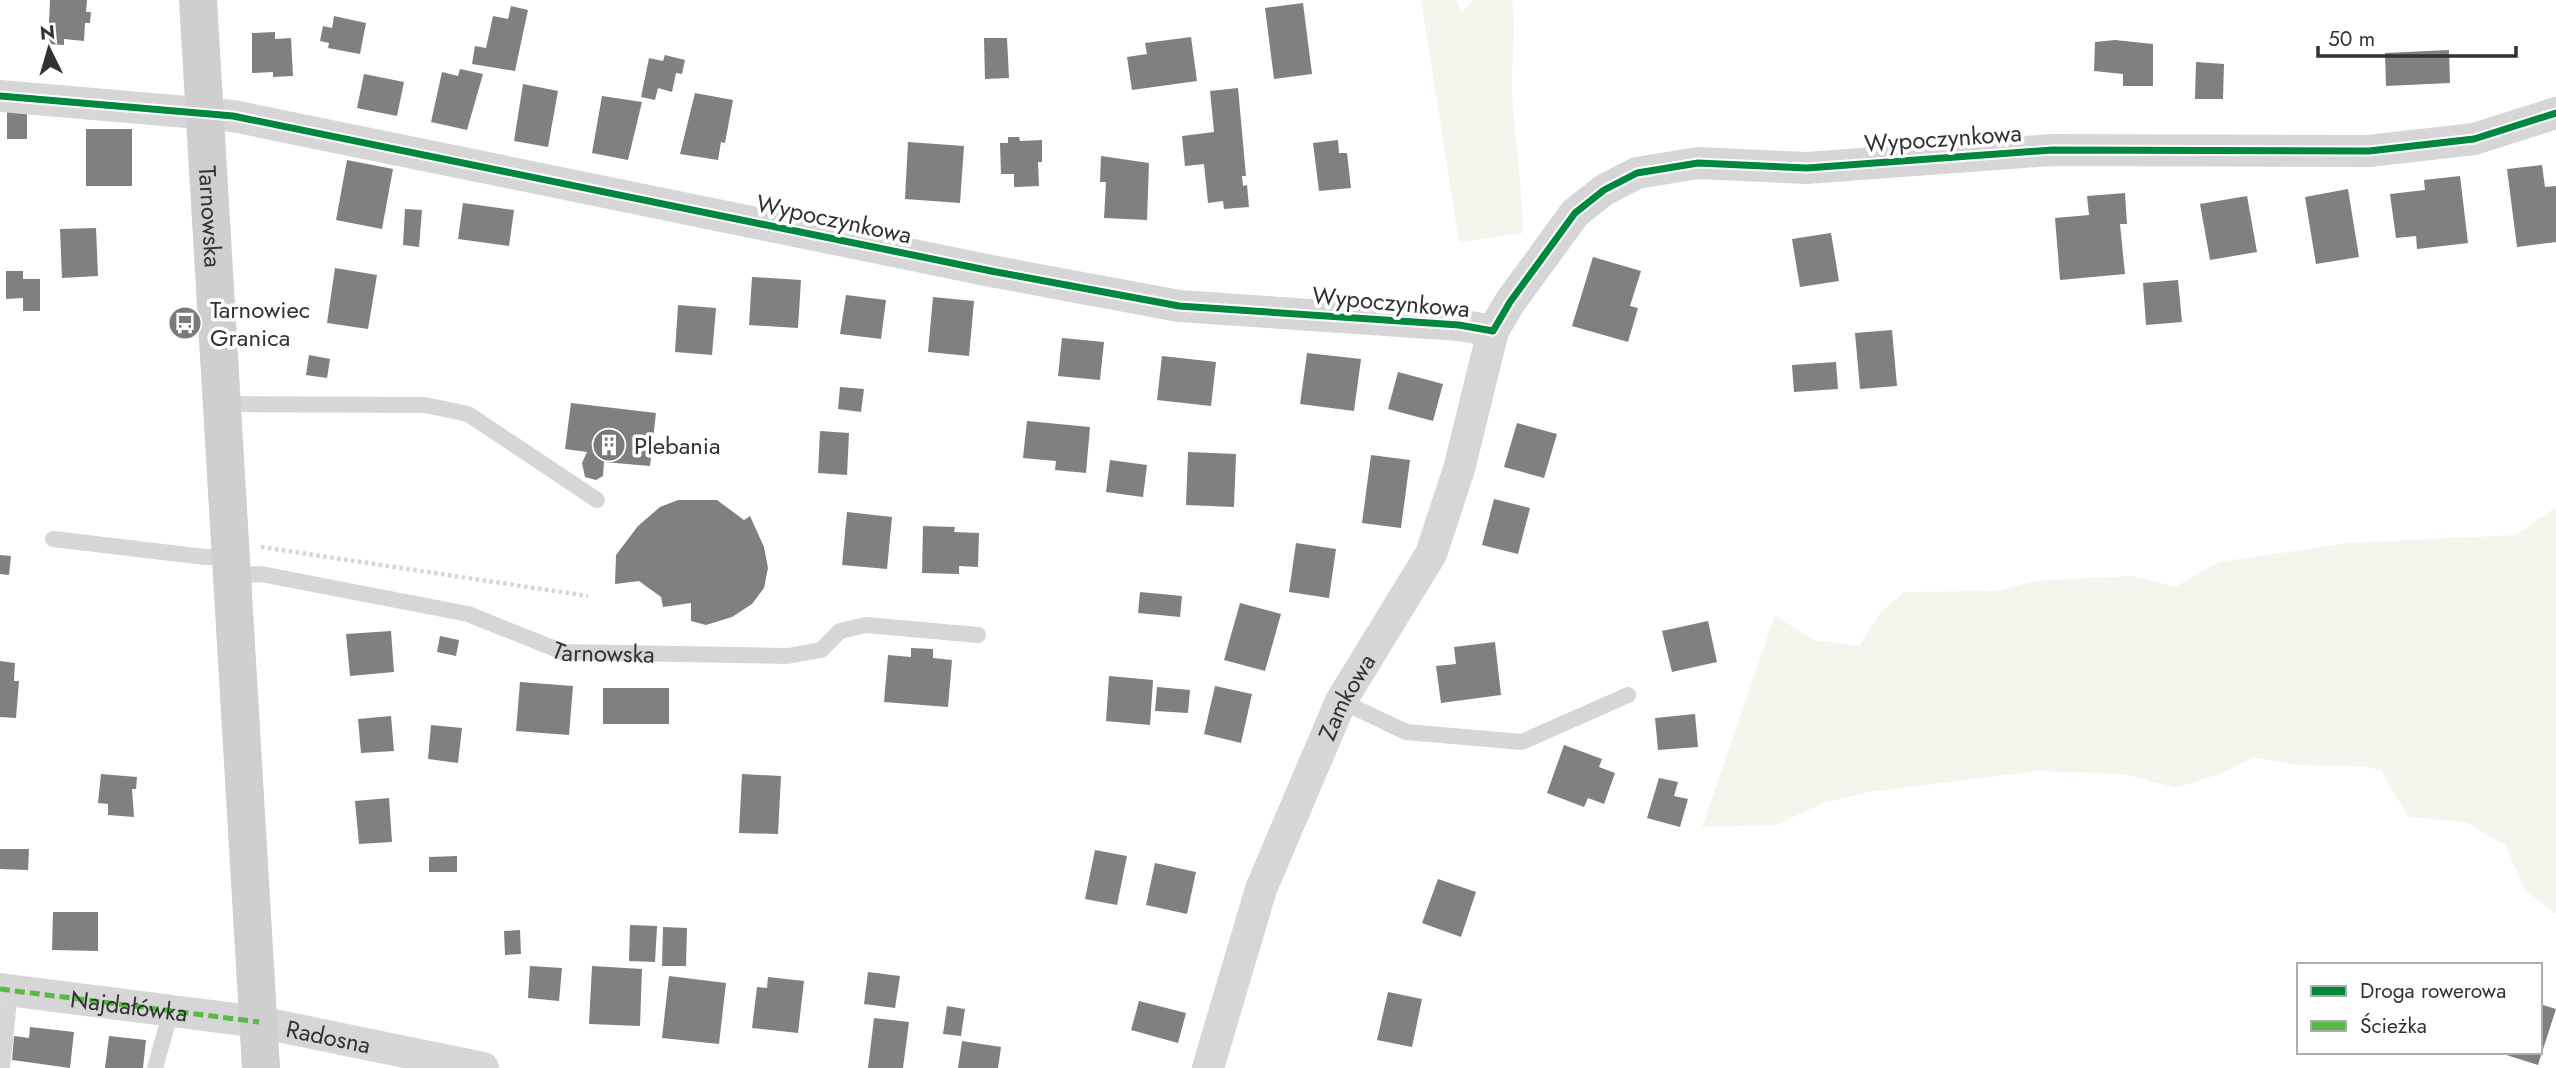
<svg xmlns="http://www.w3.org/2000/svg" width="2556" height="1068" viewBox="0 0 2556 1068" font-family="Jost,sans-serif">
<rect width="100%" height="100%" fill="#fff"/>
<g fill="#f2f6ed">
<path d="M1421 0H1456L1462 13 1473 0H1512C1517 31 1511 61 1512 92 1515 139 1522 186 1523 233L1459 242Z"/>
<path d="M2556 507V914L2525 891 2506 846 2466 822 2408 817 2381 770 2363 766 2297 765 2254 757 2220 774 2175 788 2124 774 2038 771 1868 792 1823 803 1776 825 1702 827 1775 615 1813 640 1859 646 1880 613 1904 592 1996 591 2035 581 2133 576 2175 587 2219 562 2349 543 2516 535Z"/>
</g>
<g fill="#808080">
<path d="M50 0H87L86 12H91L90 23H85L84 41 64 39V45L48 44Z"/>
<path d="M1303 3 1312 74 1274 79 1265 8Z"/>
<path d="M511 6 528 10 515 71 472 64 475 46 486 48 493 16 508 19Z"/>
<path d="M334 16 366 23 360 54 328 48 329 43 320 41 323 26 332 28Z"/>
<path d="M275 32V39L291 38 293 76 273 77V72L252 73V33Z"/>
<path d="M1191 37 1197 81 1132 90 1127 57 1147 54 1145 43Z"/>
<path d="M984 38H1007L1009 78 985 79Z"/>
<path d="M2115 40 2153 44V86H2123V74L2094 71 2095 42Z"/>
<path d="M2449 50 2450 83 2386 86 2385 53Z"/>
<path d="M665 55 685 60 682 74 676 73 672 92 658 88 655 100 641 97 649 58 663 61Z"/>
<path d="M2196 62 2224 64 2223 99H2195Z"/>
<path d="M460 69 483 74 467 130 431 122 442 72 458 76Z"/>
<path d="M364 74 404 82 397 116 357 108Z"/>
<path d="M523 84 558 91 548 147 514 141Z"/>
<path d="M1238 88 1246 176H1242L1243 186 1247 185 1249 207 1224 209 1223 201 1208 203 1204 164 1185 166 1182 136 1214 132 1210 91Z"/>
<path d="M695 93 733 100 725 143 721 142 718 160 680 154Z"/>
<path d="M602 96 642 102 628 160 592 153Z"/>
<rect x="7" y="108" width="20" height="31"/>
<rect x="86" y="129" width="46" height="57"/>
<path d="M1008 137H1019L1020 141 1042 140V162H1038L1039 186 1014 187V174H1001L1000 143H1008Z"/>
<path d="M1338 140 1339 153H1347L1351 188 1319 191 1313 143Z"/>
<path d="M908 142 964 146 960 203 905 199Z"/>
<path d="M1101 156 1149 163 1147 220 1104 218 1106 182H1100Z"/>
<path d="M347 160 393 169 382 229 336 220Z"/>
<path d="M2542 165 2545 187 2556 186V242L2517 247 2507 169Z"/>
<path d="M2460 176 2468 243 2417 249 2416 236 2396 238 2390 194 2425 190 2424 180Z"/>
<path d="M2348 189 2359 257 2316 264 2305 197Z"/>
<path d="M2125 193 2127 224H2120L2125 274 2060 280 2055 218 2089 215 2087 196Z"/>
<path d="M2247 196 2257 252 2210 260 2200 204Z"/>
<path d="M463 203 514 210 509 246 458 239Z"/>
<path d="M405 209 422 210 419 247 403 245Z"/>
<path d="M96 228 98 276 62 278 60 229Z"/>
<path d="M1831 233 1839 281 1800 287 1792 239Z"/>
<path d="M1593 257 1641 271 1630 306 1638 308 1628 342 1572 326Z"/>
<path d="M335 268 377 275 368 329 327 323Z"/>
<path d="M6 271H23V279H40V311H23V298L6 299Z"/>
<path d="M752 277 801 280 798 328 749 325Z"/>
<path d="M2178 280 2182 322 2146 325 2143 283Z"/>
<path d="M846 295 886 300 881 339 840 334Z"/>
<path d="M933 297 974 301 969 356 928 352Z"/>
<path d="M678 305 716 308 712 355 675 352Z"/>
<path d="M1892 330 1897 386 1860 389 1855 333Z"/>
<path d="M1062 338 1104 342 1100 380 1058 376Z"/>
<path d="M1307 353 1361 359 1354 411 1300 404Z"/>
<path d="M309 355 330 359 327 378 306 375Z"/>
<path d="M1162 356 1216 362 1211 406 1157 400Z"/>
<path d="M1836 362 1838 389 1794 392 1792 365Z"/>
<path d="M1398 372 1443 384 1433 421 1388 409Z"/>
<path d="M840 387 864 389 861 412 838 409Z"/>
<path d="M571 403 656 413 650 466 604 462 603 476 596 480 585 477 582 463 587 452 565 449Z"/>
<path d="M1027 421 1090 427 1086 473 1055 470 1056 461 1023 458Z"/>
<path d="M1517 423 1557 434 1544 478 1504 467Z"/>
<path d="M820 431 849 433 847 475 818 473Z"/>
<path d="M1188 452 1236 454 1234 507 1186 505Z"/>
<path d="M1371 455 1410 460 1401 528 1362 523Z"/>
<path d="M1110 460 1147 465 1143 497 1106 492Z"/>
<path d="M1494 499 1530 508 1518 554 1482 545Z"/>
<path d="M678 500H717L744 520 750 516 764 547 768 568 764 588 752 604 732 617 706 625 691 621V603L663 607 661 597 639 581 615 584 616 555 638 526 660 507Z"/>
<path d="M847 512 892 517 887 569 842 565Z"/>
<path d="M923 526 955 527 954 532 979 533 978 567 959 566V574L922 573Z"/>
<path d="M1296 543 1336 549 1329 598 1289 592Z"/>
<path d="M0 555 11 556 9 575 0 574Z"/>
<path d="M1140 592 1182 596 1180 617 1138 613Z"/>
<path d="M1240 603 1281 614 1265 671 1224 660Z"/>
<path d="M1708 621 1717 662 1672 672 1662 631Z"/>
<path d="M391 631 394 672 350 676 346 634Z"/>
<path d="M440 636 459 640 456 656 437 652Z"/>
<path d="M1495 642 1501 695 1441 703 1436 666 1456 664 1454 647Z"/>
<path d="M911 648 933 649V658L952 660 948 707 884 702 888 655 911 657Z"/>
<path d="M0 661 15 663 14 681H19L16 718 0 717Z"/>
<path d="M1109 676 1153 680 1150 725 1106 721Z"/>
<path d="M520 682 573 686 569 735 516 731Z"/>
<path d="M1215 686 1252 694 1241 743 1204 734Z"/>
<path d="M1157 687 1190 690 1188 713 1155 711Z"/>
<rect x="603" y="688" width="66" height="36"/>
<path d="M1695 714 1698 747 1658 750 1655 718Z"/>
<path d="M391 716 394 751 361 753 358 719Z"/>
<path d="M431 725 462 728 458 763 428 759Z"/>
<path d="M1564 745 1602 759 1599 767 1615 773 1604 804 1588 798 1584 807 1547 793Z"/>
<path d="M101 774 137 777 136 789H132L134 817 108 815V804L98 803Z"/>
<path d="M742 774 781 776 778 834 739 833Z"/>
<path d="M1659 778 1678 782 1674 796 1688 799 1680 827 1647 818Z"/>
<path d="M389 798 392 842 359 844 355 801Z"/>
<path d="M0 849H29L28 870 0 869Z"/>
<path d="M1095 850 1127 856 1117 905 1085 899Z"/>
<path d="M457 856V872H429V857Z"/>
<path d="M1155 863 1196 872 1187 914 1146 905Z"/>
<path d="M1438 879 1476 892 1461 937 1422 923Z"/>
<path d="M53 912H98V951L52 950Z"/>
<path d="M630 925 657 926 655 962 629 961Z"/>
<path d="M663 927 687 928 686 966H662Z"/>
<path d="M520 930 521 954 505 955 504 931Z"/>
<path d="M530 966 562 968 559 1001 528 998Z"/>
<path d="M592 966 642 969 640 1026 589 1024Z"/>
<path d="M868 972 900 976 895 1008 864 1004Z"/>
<path d="M669 976 726 983 719 1044 662 1038Z"/>
<path d="M768 977 804 981 798 1033 752 1028 757 987 767 988Z"/>
<path d="M1388 992 1422 999 1412 1047 1377 1040Z"/>
<path d="M1139 1001 1186 1013 1178 1043 1131 1030Z"/>
<path d="M2540 1004 2556 1009 2538 1065 2500 1053 2540 1052Z"/>
<path d="M947 1006 965 1009 961 1036 943 1034Z"/>
<path d="M874 1018 909 1022 903 1068H868Z"/>
<path d="M30 1027 74 1032 70 1068 12 1060 14 1036 29 1038Z"/>
<path d="M109 1036 146 1040 143 1068H105Z"/>
<path d="M962 1041 1001 1047 998 1068H958Z"/>
</g>
<g fill="none" stroke-linecap="round" stroke-linejoin="round">
<path stroke="#d6d6d6" stroke-width="4.5" stroke-dasharray="3.5 3.5" stroke-linecap="butt" d="M261 547 588 596"/>
<g stroke="#d6d6d6" stroke-width="16">
<path d="M221 404 425 405 468 414 597 500"/>
<path d="M53 539 205 557H231"/>
<path id="s1" d="M232 576 261 574 468 614 563 652 788 656 821 650 840 631 866 625 978 635"/>
<path d="M1341 701 1406 732 1522 742 1628 695"/>
<path d="M2 1068 10 991"/>
<path d="M155 1068 171 1011"/>
</g>
<g stroke="#d6d6d6" stroke-width="32">
<path d="M0 96 233 116 991 271 1179 306 1459 325 1493 331 1510 302 1575 213 1604 190 1637 173 1698 163 1807 168 2052 150 2369 151 2474 139 2556 113"/>
<path id="s2" d="M0 989 259 1022 483 1068"/>
<path id="s3" d="M1208 1068 1261 889 1341 701 1431 554 1459 469 1493 331"/>
</g>
<path stroke="#cfcfcf" stroke-width="38" id="s4" d="M198 0 261 1068"/>
<path stroke="#58b947" stroke-width="5" stroke-dasharray="10 5" stroke-linecap="butt" id="s5" d="M0 989 259 1022"/>
<defs>
<path id="cycleway" d="M0 96 233 116 991 271 1179 306 1459 325 1493 331 1510 302 1575 213 1604 190 1637 173 1698 163 1807 168 2052 150 2369 151 2474 139 2556 113"/>
</defs>
<use href="#cycleway" stroke="#fff" stroke-width="11"/>
<use href="#cycleway" stroke="#00873e" stroke-width="7"/>
</g>
<defs>
<symbol id="bus-disc" viewBox="-11 -11 22 22"><circle r="9.5" fill="#7a7a7a" stroke="#fff"/><path d="M-5-6H5V4H4V6H2V4H-2V6H-4V4H-5ZM-3.5-4V0h7V-4ZM-3.5 1.2v1.5H-2V1.2ZM2 1.2v1.5H3.5V1.2Z" fill="#fff"/></symbol>
<symbol id="building-disc" viewBox="-11 -11 22 22"><circle r="9.5" fill="#7a7a7a" stroke="#fff"/><path d="M-4-6H4V6H1V3H-1V6H-4ZM-2.5-4.3h1.7v1.8h-1.7ZM.8-4.3h1.7v1.8H.8ZM-2.5-1h1.7V.8h-1.7ZM.8-1h1.7V.8H.8Z" fill="#fff"/></symbol>
</defs>
<g fill-rule="evenodd">
<use href="#bus-disc" x="166" y="304" width="38" height="38"/>
<use href="#building-disc" x="590" y="426" width="38" height="38"/>
</g>
<g text-anchor="middle" dominant-baseline="central" stroke-width="7" stroke-linejoin="round" paint-order="stroke">
<g font-size="24" fill="#323232" stroke="#fff">
<text transform="translate(1943 138) rotate(-4)">Wypoczynkowa</text>
<text stroke="none"><textPath href="#s4" startOffset="217">Tarnowska</textPath></text>
<text transform="translate(834 219) rotate(12)">Wypoczynkowa</text>
<text transform="translate(1391 302) rotate(5)">Wypoczynkowa</text>
<text stroke="none"><textPath href="#s1" startOffset="383">Tarnowska</textPath></text>
<text stroke="none"><textPath href="#s3" startOffset="397">Zamkowa</textPath></text>
<text stroke="none"><textPath href="#s5" startOffset="130">Najdałówka</textPath></text>
<text stroke="none"><textPath href="#s2" startOffset="332">Radosna</textPath></text>
</g>
<g font-size="24" fill="#323232" stroke="#fff" text-anchor="start">
<text x="210" y="309">Tarnowiec<tspan x="210" dy="28">Granica</tspan></text>
<text x="634" y="445">Plebania</text>
</g>
</g>
<rect x="2297" y="963" width="245" height="91" fill="#ffffff" stroke="#adadad" stroke-width="2"/>
<rect x="2311" y="986" width="35" height="10" fill="#00873e" stroke="#adadad" stroke-width="2"/>
<text x="2360" y="998" font-size="21" fill="#323232">Droga rowerowa</text>
<rect x="2311" y="1021" width="35" height="10" fill="#58b947" stroke="#adadad" stroke-width="2"/>
<text x="2360" y="1033" font-size="21" fill="#323232">Ścieżka</text>
<g transform="translate(49 49) rotate(355)" stroke="#ffffff" stroke-width="5" paint-order="stroke">
<path d="M0-5L12 26L0 18L-12 26Z" fill="#323232"/>
<text y="-10" font-size="19" font-weight="bold" text-anchor="middle" fill="#323232">N</text>
</g>
<path d="M2318 46v10h198v-10" fill="none" stroke="#323232" stroke-width="3.5"/>
<text x="2328" y="46" font-size="21" fill="#323232" stroke="#ffffff" stroke-width="5" paint-order="stroke">50 m</text>
</svg>
